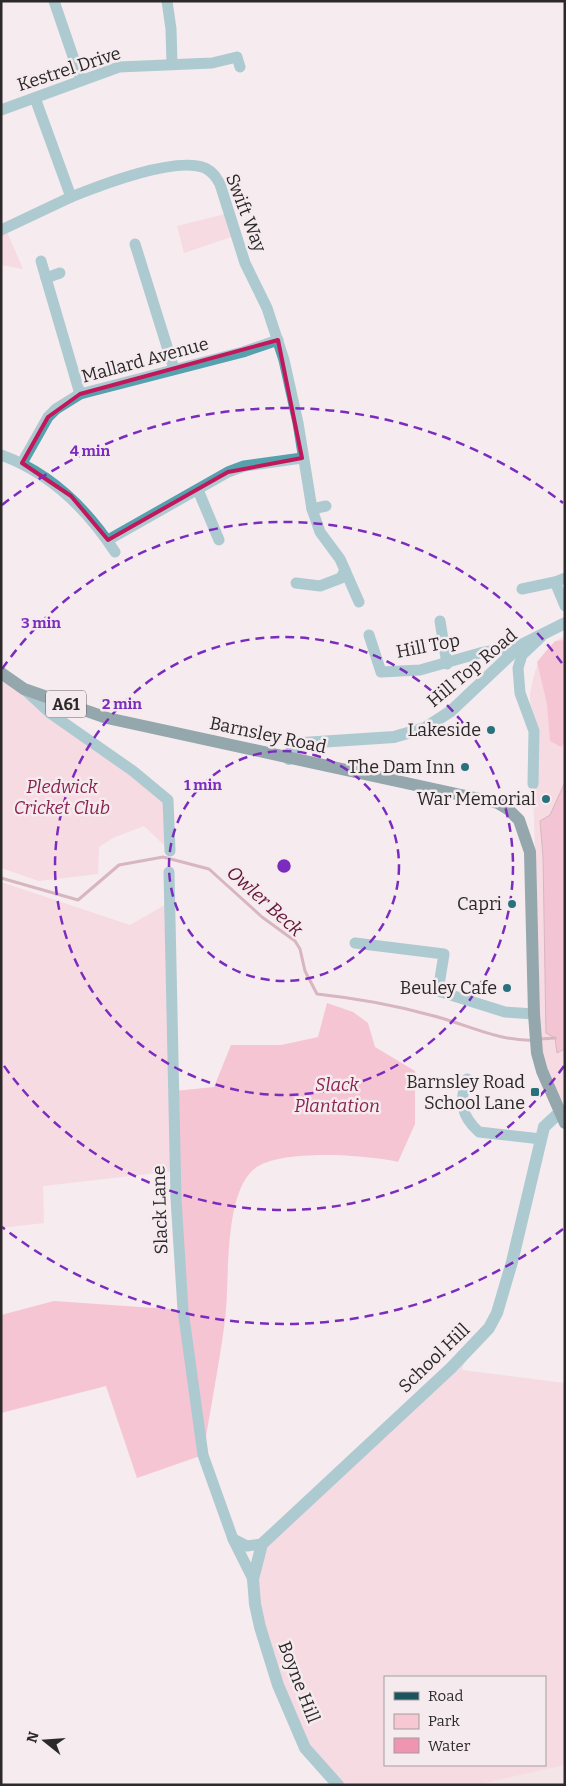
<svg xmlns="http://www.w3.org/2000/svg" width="566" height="1786" viewBox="0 0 566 1786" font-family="Bitter,serif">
<rect width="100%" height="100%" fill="#f5ebee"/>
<path fill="#efdde1" d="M565 1765V1785H476Z"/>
<g fill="#f7c7d4" fill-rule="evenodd">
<path d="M229 213 237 235 184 253 177 226Z"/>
<path d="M5 227 23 269 1 265V230Z"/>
<path d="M565 636V1105L542 1071 530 694C535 668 539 649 565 636Z"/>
<path d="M1 673 168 800 170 851 144 826 113 838 99 847 98 874 39 881 1 868Z"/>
<path d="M1 882 130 925 170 902 175 1171 43 1186 44 1223 1 1228Z"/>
<path d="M466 1354 462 1370 565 1383V1765L476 1785H343L305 1748 255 1604 262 1544ZM385 1677H545V1765H385Z"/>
</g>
<g fill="#f398b4">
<path d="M565 640V743L561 747 550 741 547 704 537 662 555 641Z"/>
<path d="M327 1003 353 1012 368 1023 375 1047 415 1071V1124L398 1162C367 1155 277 1148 253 1170 223 1197 230 1282 225 1320 219 1366 210 1411 203 1455L137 1478 106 1386 1 1413V1315L54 1301 183 1310 175 1091 214 1087 231 1045H281L318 1037Z"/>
</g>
<path fill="#ef95b1" stroke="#b47588" d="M565 782V1049L557 1053 555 1038 546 1033 543 856 540 821 550 815Z"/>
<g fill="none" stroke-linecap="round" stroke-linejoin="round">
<g stroke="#b47588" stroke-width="3">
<path d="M1 878 78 900 119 865 163 857 209 869 262 917 295 941 300 949 305 971 317 994C354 998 394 1005 430 1015 464 1023 499 1042 534 1040"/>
<path d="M540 1039 555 1038"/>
</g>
<g stroke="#55a2ae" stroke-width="11">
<path d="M54 1 81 80"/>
<path d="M167 1 171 29 172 64"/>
<path d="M35 98 71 197C101 185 175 156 205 168 213 172 216 177 220 184L245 263 267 308 284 360 298 423 312 509 320 532 340 559 359 602"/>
<path d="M1 110 119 67 212 63 237 57 240 67"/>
<path d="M1 230 71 197"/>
<path d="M135 244 174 369"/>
<path d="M41 261 80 394"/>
<path d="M46 278 60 273"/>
<path d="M1 455C51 473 87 509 115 552"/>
<path d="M22 463 48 417 56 409 80 394 243 352 278 340"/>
<path d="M198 490 219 540"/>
<path d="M312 509 326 506"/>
<path d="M108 540 228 472 244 466 302 458"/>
<path d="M555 582 565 606"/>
<path d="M296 583 320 586 341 578 345 570"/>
<path d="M522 589 555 582 565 578"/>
<path d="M440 621 447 664"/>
<path d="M369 635 381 672 420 670 480 653 521 645"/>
<path d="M24 689 50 713 133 771 168 800 170 851"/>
<path d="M533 784 534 731 520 693 518 668 522 655 541 637"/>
<path d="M169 872 176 1199 183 1310 203 1455 233 1539 253 1579"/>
<path d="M355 943 444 954 438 991 505 1012 534 1014"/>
<path d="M467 1079C459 1101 461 1116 479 1132L541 1139"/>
<path d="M233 1539 247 1546 262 1544"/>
</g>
<g stroke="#55a2ae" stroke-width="12">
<path d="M289 759 292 749 303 743 394 737 425 728 451 711 521 645 565 623"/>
<path d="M338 1785 305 1748 278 1685 260 1627 255 1604 253 1579 262 1544 451 1368 489 1328 497 1313 512 1262 544 1127 559 1113"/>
</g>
<path stroke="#1c545d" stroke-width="12" d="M1 673 24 689 107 718 498 803 508 809 519 820 530 852 534 1014 537 1053 542 1071 565 1123"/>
</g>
<path d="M0 0H566V1786H0ZM278 340 302 458 228 472 108 540 71 496 22 463 48 417 80 394Z" fill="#f5ebee" fill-opacity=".55" fill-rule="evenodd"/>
<path fill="none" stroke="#c2185b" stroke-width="4" stroke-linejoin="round" d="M278 340 302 458 228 472 108 540 71 496 22 463 48 417 80 394Z"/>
<g fill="none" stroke="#7b2cbf" stroke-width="2.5" stroke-dasharray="9 6">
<circle cx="284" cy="866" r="115"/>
<circle cx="284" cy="866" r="229"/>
<path d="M564 1066A344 344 0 0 1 2 1063M2 669A344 344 0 0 1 564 666"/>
<path d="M563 1229A458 458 0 0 1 2 1227M2 505A458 458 0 0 1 563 503"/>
</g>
<g fill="#29717c" stroke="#f5ebee" stroke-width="2">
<circle cx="491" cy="730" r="5"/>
<circle cx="465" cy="767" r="5"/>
<circle cx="546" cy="799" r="5"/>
<circle cx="512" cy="904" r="5"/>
<circle cx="507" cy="988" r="5"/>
<rect x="530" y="1087" width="10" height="10" rx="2.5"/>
</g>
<g text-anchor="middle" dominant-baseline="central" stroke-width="5" stroke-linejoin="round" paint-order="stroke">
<rect fill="#f5ebee" stroke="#686365" stroke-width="1" x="46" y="690.5" width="40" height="27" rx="4"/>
<g font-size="16" font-weight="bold" fill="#2c292a">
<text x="66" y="704">A61</text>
</g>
<g font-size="18" fill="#2c292a" stroke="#f5ebee">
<text transform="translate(69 69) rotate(-18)">Kestrel Drive</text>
<text transform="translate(246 213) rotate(69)">Swift Way</text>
<text transform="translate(145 360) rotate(-15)">Mallard Avenue</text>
<text transform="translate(428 646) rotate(-11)">Hill Top</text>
<text transform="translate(472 668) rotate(-40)">Hill Top Road</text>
<text transform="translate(268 735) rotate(12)">Barnsley Road</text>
<text transform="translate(160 1210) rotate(-92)">Slack Lane</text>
<text transform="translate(434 1358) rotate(-44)">School Hill</text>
<text transform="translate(299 1682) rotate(69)">Boyne Hill</text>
</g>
<g font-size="18" fill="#2c292a" stroke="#f5ebee" text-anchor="end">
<text x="481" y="730">Lakeside</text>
<text x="455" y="767">The Dam Inn</text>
<text x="536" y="799">War Memorial</text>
<text x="502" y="904">Capri</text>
<text x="497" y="988">Beuley Cafe</text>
<text x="525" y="1082">Barnsley Road<tspan x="525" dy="21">School Lane</tspan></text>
</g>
<g font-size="18" font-style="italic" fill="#8a224d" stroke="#f5ebee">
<text x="62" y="787">Pledwick<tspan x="62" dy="21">Cricket Club</tspan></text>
<text x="337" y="1085">Slack<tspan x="337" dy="21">Plantation</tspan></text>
</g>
<g font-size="19" font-style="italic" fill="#631536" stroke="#f5ebee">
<text transform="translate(265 901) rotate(42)">Owler Beck</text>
</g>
</g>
<circle cx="284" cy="866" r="8" fill="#7b2cbf" stroke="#f5ebee" stroke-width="2.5"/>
<g font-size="15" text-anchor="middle" font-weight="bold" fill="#7b2cbf" stroke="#f5ebee" stroke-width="5" stroke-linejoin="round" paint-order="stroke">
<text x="90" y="456">4 min</text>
<text x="41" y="628">3 min</text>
<text x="122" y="709">2 min</text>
<text x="203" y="790">1 min</text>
</g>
<rect width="566" height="1786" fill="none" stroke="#2c292a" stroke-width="5"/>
<rect x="384" y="1676" width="162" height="90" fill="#f5ebee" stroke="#a59da0"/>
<rect x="394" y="1692" width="25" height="8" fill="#1c545d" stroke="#a59da0"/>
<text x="428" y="1701" font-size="15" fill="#2c292a">Road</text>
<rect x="394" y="1714" width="25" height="15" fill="#f7c7d4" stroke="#a59da0"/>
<text x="428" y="1726" font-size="15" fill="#2c292a">Park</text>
<rect x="394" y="1738" width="25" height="15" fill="#ef95b1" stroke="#a59da0"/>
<text x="428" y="1751" font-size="15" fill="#2c292a">Water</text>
<g transform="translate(45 1741) rotate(287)" stroke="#f5ebee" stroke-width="4" paint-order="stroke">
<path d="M0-4L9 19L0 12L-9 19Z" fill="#2c292a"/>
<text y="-8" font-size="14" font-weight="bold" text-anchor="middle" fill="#2c292a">N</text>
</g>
</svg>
